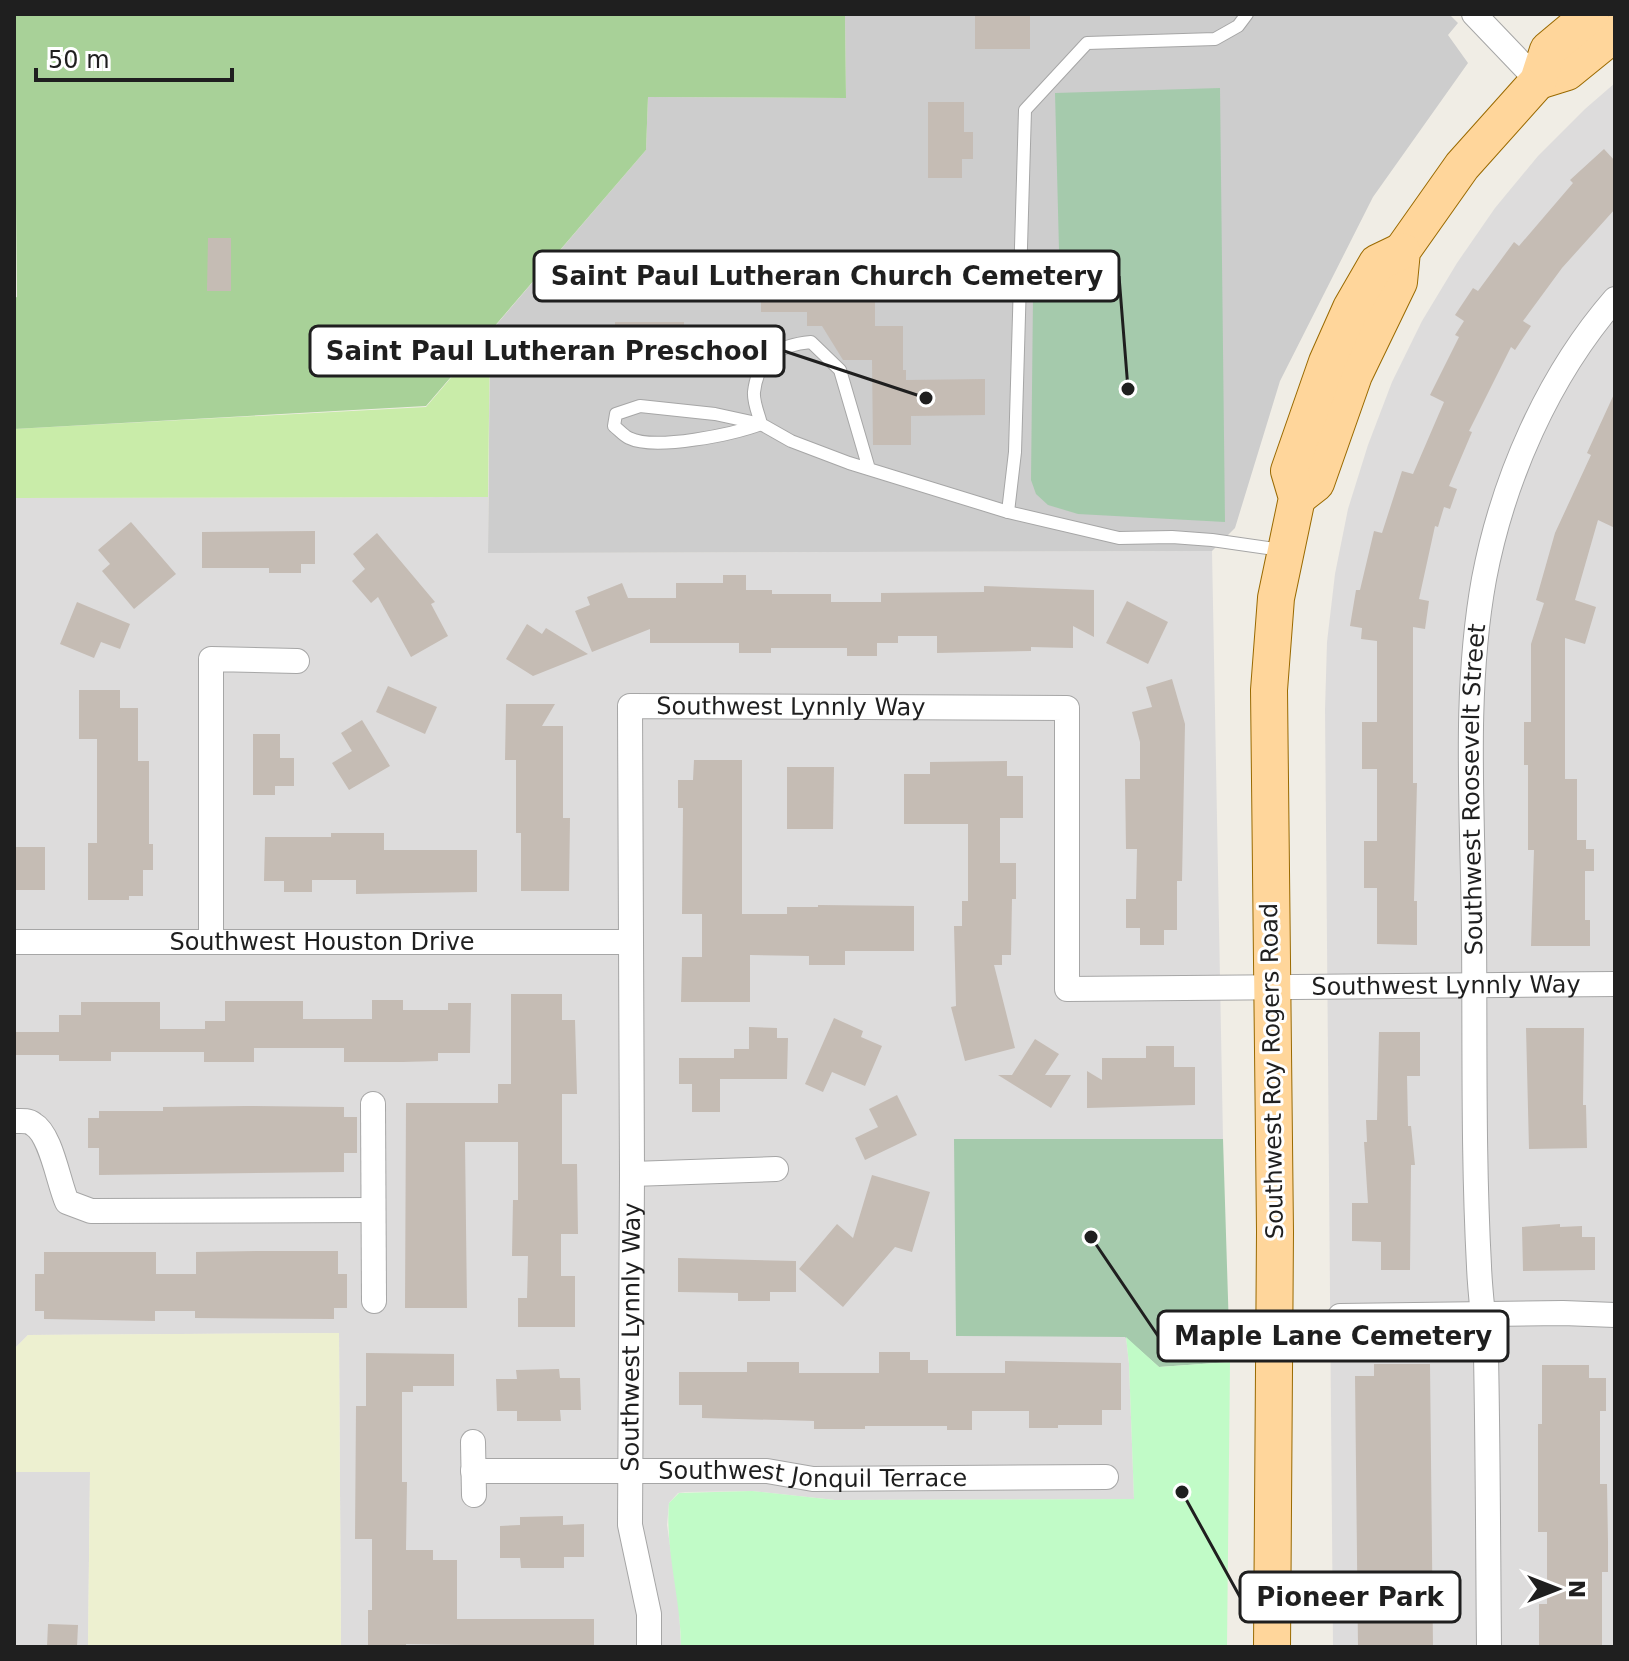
<svg xmlns="http://www.w3.org/2000/svg" width="1629" height="1661" viewBox="0 0 1629 1661" font-family="'DejaVu Sans',sans-serif">
<rect width="100%" height="100%" fill="#f0ede5"/>
<g fill="#dddcdc">
<path d="M1615 83V1647H1333L1325 710 1327 642 1335 574 1348 509 1368 445 1392 382 1422 321 1457 263 1495 208 1538 156 1585 109Z"/>
<path d="M488 497V553L1212 551 1223 1139H954L1068 1335 1126 1337 1129 1364 1134 1499 835 1500 752 1491 686 1492 678 1493 669 1503 667 1525 679 1607 681 1647H341L339 1333 28 1335 14 1349V498Z"/>
<path d="M14 1472H90L88 1647H14Z"/>
</g>
<path fill="#cdcdcd" d="M845 14H1449L1458 23 1448 35 1468 63 1373 197 1280 381 1235 528 1212 551 488 553 490 332 646 150 648 97 846 98Z"/>
<path fill="#edf0d0" d="M339 1333 341 1647H88L90 1472H14V1349L28 1335Z"/>
<path fill="#c9eca9" d="M490 332 488 497 14 498V429L426 407Z"/>
<path fill="#a8d198" d="M14 14H845L846 98 648 97 646 150 426 406 14 429V298L17 297Z"/>
<g fill="#a5caac">
<path d="M1220 88 1225 522 1078 514 1048 505 1036 494 1031 480 1033 297 1039 280 1059 250 1055 93Z"/>
<path d="M954 1139H1223L1230 1362 1159 1367 1125 1337 956 1336Z"/>
</g>
<path fill="#c1fbc7" d="M1126 1337 1159 1367 1230 1362 1227 1647H681C681 1599 665 1552 669 1503L679 1493 752 1491 835 1500 1134 1499 1129 1364Z"/>
<g fill="#c5bcb4">
<rect x="975" y="14" width="55" height="35"/>
<path d="M928 102H964V132H973V159H962V178H928Z"/>
<path d="M1604 149 1615 161V209L1562 268 1523 321 1531 326 1515 350 1511 347 1469 431 1472 432 1449 486 1457 489 1450 509 1444 507 1438 527 1435 526 1419 599 1429 601 1425 629 1413 627V783H1417L1414 901H1417V945L1377 944V888H1364V841H1377V769H1362V722H1377V641L1361 639 1362 628 1350 626 1356 590H1360L1374 531 1382 533 1402 471 1413 474 1444 402 1430 395 1459 337 1455 335 1464 321 1455 315 1473 288 1478 291 1514 242 1519 246 1573 183 1570 180Z"/>
<path d="M208 238H231V291H207Z"/>
<path d="M807 285H875V326H903V370H906V380L985 379V415L911 416V445H873L872 360H843L822 326H807V312H761V289L807 290Z"/>
<path d="M615 322H684V368H587V334H615Z"/>
<path d="M1615 392V528L1598 520 1575 600 1596 607 1585 644 1565 638V779H1577V840H1586V849H1594V871H1585V920H1590V946H1531L1534 850H1528V765H1524V722H1531V644L1544 603 1536 600 1555 533 1591 455 1587 453Z"/>
<path d="M131 522 176 574 134 609 102 571 110 564 98 550Z"/>
<path d="M315 531V564H301V573H269V568H202V532Z"/>
<path d="M377 533 435 602 431 604 448 636 411 657 378 597 371 603 352 581 365 569 353 554Z"/>
<path d="M723 575H746V590H772V594H831V602H881V593L984 592V586L1094 590V637L1073 626V648L1031 647V651L937 653V636H898V643H877V656H847V648H771V653H739V643H650V629L592 652 575 611 590 605 587 597 622 583 628 598H676V583H723Z"/>
<path d="M1127 601 1168 622 1148 664 1106 643Z"/>
<path d="M77 602 130 624 120 649 101 642 94 658 60 644Z"/>
<path d="M527 624 542 634 546 628 588 654 533 676 506 659Z"/>
<path d="M1172 679 1185 724 1182 881H1177V930H1164V945H1140V928H1126V899H1136L1137 849H1126L1125 779H1140V742L1132 712 1152 707 1146 687Z"/>
<path d="M388 686 437 707 425 734 376 712Z"/>
<path d="M79 690H120V708H138V761H149V844H153V870H143V896H129V900H88V843H97V739H79Z"/>
<path d="M506 704H555L542 726H563V818H570L569 891H521V833H516V760H505Z"/>
<path d="M362 720 390 766 349 790 332 763 352 751 341 733Z"/>
<path d="M253 734H280V758H294V786H275V795H253Z"/>
<path d="M694 760H742V914H787V907H818V905L914 906V951H845V965H809V956L750 955V1002H681L682 957H702V914H682L683 808H678V780H693Z"/>
<path d="M1007 761V776H1023V818H1000V863H1016V899H1012L1011 955H1002V965H994L1015 1048 965 1061 951 1007 956 1006 954 926H962V901H968V824H904V774H930V762Z"/>
<path d="M787 767H834L833 829H787Z"/>
<path d="M331 833H384V850H477V892L356 894V880H312V892H284V881H264L265 837H331Z"/>
<rect x="14" y="847" width="31" height="43"/>
<path d="M511 994H562V1020H575L577 1094H562V1164H577L578 1234H561V1276H575V1327H518V1298H527L528 1256H512L513 1200H518V1142H465L467 1308H405L406 1103H498V1084H511Z"/>
<path d="M372 1000H403V1010H448V1003H471L470 1053H438V1061L403 1062H344V1048H254V1062H204V1052H111V1061H59V1055H14V1032H59V1015H81V1002H160V1029H205V1021H225V1001H303V1019H372Z"/>
<path d="M834 1018 863 1031 861 1037 882 1046 865 1086 832 1072 823 1092 805 1084Z"/>
<path d="M749 1027 777 1028V1038H788L787 1079H720V1112H692V1084H679V1058H734V1049H749Z"/>
<path d="M1526 1028H1584L1583 1105H1586L1587 1148 1529 1149Z"/>
<path d="M1379 1032H1420V1076H1407L1408 1126H1411L1415 1165H1411L1410 1270H1381V1242L1352 1241V1203H1368L1364 1142H1367L1366 1120H1377Z"/>
<path d="M1035 1039 1059 1054 1045 1075H1071L1051 1108 998 1075H1012Z"/>
<path d="M1146 1046H1174V1067H1195V1105L1087 1108V1071L1102 1080V1058H1146Z"/>
<path d="M897 1095 917 1135 865 1160 855 1138 878 1127 869 1109Z"/>
<path d="M246 1106 344 1107V1117H357V1153H344V1172L99 1175V1148H88V1118H99V1111H163V1107Z"/>
<path d="M872 1175 930 1192 912 1252 895 1247 843 1307 799 1269 837 1224 853 1238Z"/>
<path d="M1560 1224V1227L1582 1226V1237H1595V1270L1523 1271 1522 1227Z"/>
<path d="M262 1251H338V1274H347V1308H334V1319L195 1318V1311H155V1321L44 1319V1311H35V1274H44V1252H156V1274H196V1252Z"/>
<path d="M678 1258 796 1261V1292H770V1301H738V1293L678 1292Z"/>
<path d="M879 1352H910V1360H928V1373H1005V1361L1121 1363V1410H1102V1425H1058V1428H1029V1411H972V1430H947V1426H865V1429H814V1421L702 1418V1405H679V1372H747V1362H799V1373H879Z"/>
<path d="M366 1353 454 1354V1386H413V1392H402V1482H407L406 1550H433V1560H457V1619H594V1647L406 1644V1647H368V1610H372V1539H355L356 1406H366Z"/>
<path d="M1374 1364H1430L1433 1647H1358L1355 1376H1374Z"/>
<path d="M1542 1365H1589V1378H1606V1411H1600V1484H1607L1608 1542V1572H1602V1647H1539V1604H1547V1532H1538V1424H1542Z"/>
<path d="M559 1369 560 1378H580L581 1410H560L561 1421H517V1411H497L496 1379H517L516 1370Z"/>
<path d="M563 1516V1525L584 1524V1557H564V1568H521L520 1558H500V1526L520 1525V1517Z"/>
<path d="M48 1624 78 1625 77 1647H47Z"/>
</g>
<g fill="none" stroke-linecap="round" stroke-linejoin="round">
<defs>
<g id="lane">
<path d="M640 406 715 414 761 424C734 434 655 451 629 438 624 436 619 430 614 426L616 414Z"/>
<path d="M869 469 840 370 811 342C779 345 758 357 754 392 753 402 759 415 761 424L791 441 849 463 1008 512 1119 538 1172 537 1212 540 1282 550"/>
<path d="M1008 512 1015 452 1025 110 1087 43 1215 39 1238 26 1247 14"/>
</g>
<g id="street">
<path d="M1474 14 1538 81"/>
<path d="M211 940V659L297 661"/>
<path id="s1" d="M14 942H630"/>
<path d="M373 1104 374 1301"/>
<path d="M14 1121C21 1121 28 1120 33 1124 51 1134 58 1181 67 1202L91 1211 373 1210"/>
<path d="M632 1174 776 1169"/>
<path d="M1340 1316 1563 1313 1615 1315"/>
<path d="M473 1442 474 1495"/>
<path id="s2" d="M473 1471H767L813 1479 1106 1477"/>
<path id="s3" d="M649 1647V1614L630 1525 632 1174 630 706 1067 708V989L1615 984"/>
<path id="s4" d="M1489 1647C1488 1550 1488 1453 1486 1355 1485 1325 1480 1296 1479 1266 1473 1155 1475 1043 1474 932 1473 815 1463 695 1484 579 1503 479 1548 376 1615 299"/>
</g>
<g id="primary">
<path d="M1538 81 1567 72 1615 33"/>
<path d="M1297 498 1316 483 1354 375 1399 282 1402 251 1462 166 1538 81 1548 50 1591 14"/>
<path d="M1272 1647 1275 1232 1269 690 1276 598 1297 498 1289 471 1327 362 1351 308 1377 263 1402 251"/>
</g>
</defs>
<use href="#lane" stroke="#a6a6a6" stroke-width="14"/>
<use href="#street" stroke="#a6a6a6" stroke-width="26"/>
<use href="#primary" stroke="#9a6a00" stroke-width="38"/>
<use href="#lane" stroke="#fff" stroke-width="12"/>
<use href="#street" stroke="#fff" stroke-width="24"/>
<use href="#primary" stroke="#ffd69b" stroke-width="36"/>
</g>
<g text-anchor="middle" dominant-baseline="central" stroke-width="6" stroke-linejoin="round" paint-order="stroke">
<g font-size="24" fill="#1f1f1f" stroke="#fff">
<text stroke="none"><textPath href="#s3" startOffset="1104">Southwest Lynnly Way</textPath></text>
<text stroke="none"><textPath href="#s4" startOffset="858">Southwest Roosevelt Street</textPath></text>
<text stroke="none"><textPath href="#s1" startOffset="308">Southwest Houston Drive</textPath></text>
<text stroke="none"><textPath href="#s3" startOffset="2040">Southwest Lynnly Way</textPath></text>
<text transform="translate(1272 1071) rotate(-91)">Southwest Roy Rogers Road</text>
<text stroke="none"><textPath href="#s3" startOffset="312">Southwest Lynnly Way</textPath></text>
<text stroke="none"><textPath href="#s2" startOffset="340">Southwest Jonquil Terrace</textPath></text>
</g>
</g>
<path fill="none" stroke="#1f1f1f" stroke-width="3" d="M1128 389L1119 276M926 398L784 351M1091 1237L1158 1336M1182 1492L1240 1597"/>
<g fill="#1f1f1f" stroke="#fff" stroke-width="3">
<circle cx="1128" cy="389" r="8"/>
<circle cx="926" cy="398" r="8"/>
<circle cx="1091" cy="1237" r="8"/>
<circle cx="1182" cy="1492" r="8"/>
</g>
<g fill="#fff" stroke="#1f1f1f" stroke-width="3">
<rect x="534" y="251" width="585" height="50" rx="8"/>
<rect x="310" y="326" width="474" height="50" rx="8"/>
<rect x="1158" y="1311" width="350" height="50" rx="8"/>
<rect x="1240" y="1572" width="220" height="50" rx="8"/>
</g>
<g font-size="26" text-anchor="middle" font-weight="bold" fill="#1f1f1f">
<text x="827" y="285">Saint Paul Lutheran Church Cemetery</text>
<text x="547" y="360">Saint Paul Lutheran Preschool</text>
<text x="1333" y="1345">Maple Lane Cemetery</text>
<text x="1350" y="1606">Pioneer Park</text>
</g>
<rect width="1629" height="1661" fill="none" stroke="#1f1f1f" stroke-width="32"/>
<g transform="translate(1557 1589) rotate(90)" stroke="#ffffff" stroke-width="6" paint-order="stroke">
<path d="M0-6L14 30L0 20L-14 30Z" fill="#1f1f1f"/>
<text y="-12" font-size="22" font-weight="bold" text-anchor="middle" fill="#1f1f1f">N</text>
</g>
<path d="M36 68v12h196v-12" fill="none" stroke="#1f1f1f" stroke-width="4"/>
<text x="48" y="68" font-size="24" fill="#1f1f1f" stroke="#ffffff" stroke-width="6" paint-order="stroke">50 m</text>
</svg>
